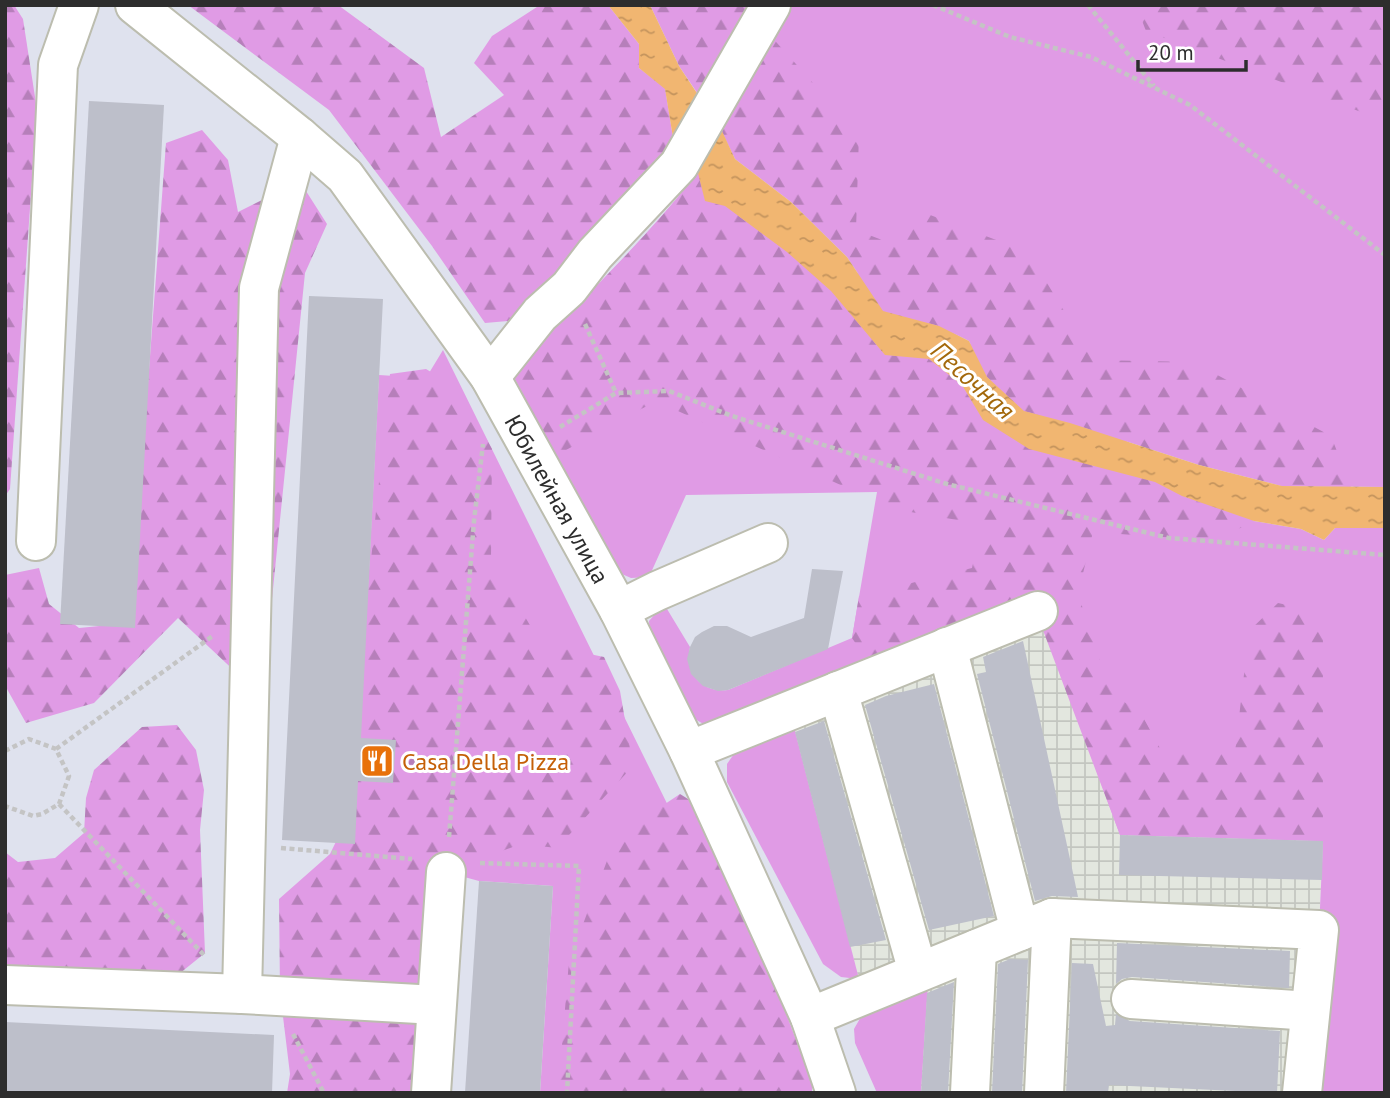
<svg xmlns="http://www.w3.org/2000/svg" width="1390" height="1098" viewBox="0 0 1390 1098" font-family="'PT Sans',sans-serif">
<defs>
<pattern id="industrial-grid" width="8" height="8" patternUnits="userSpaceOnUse" patternTransform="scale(1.75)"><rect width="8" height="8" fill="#e3e7df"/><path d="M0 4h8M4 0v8" fill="none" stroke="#c3c6c0"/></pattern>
<pattern id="forest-firs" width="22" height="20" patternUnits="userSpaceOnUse" patternTransform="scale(1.75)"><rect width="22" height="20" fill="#e09be5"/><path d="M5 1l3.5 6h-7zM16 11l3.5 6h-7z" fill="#b67fba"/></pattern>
<pattern id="water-ripples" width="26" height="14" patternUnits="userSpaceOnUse" patternTransform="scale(1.75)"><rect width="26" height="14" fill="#f1b671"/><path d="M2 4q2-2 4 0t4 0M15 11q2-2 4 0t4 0" fill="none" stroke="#c4945d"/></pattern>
</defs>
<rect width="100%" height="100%" fill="#dfe2ee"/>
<path fill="url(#industrial-grid)" d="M1038 611 1120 835 1323 841 1319 930 1302 1093H921L863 995 793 723Z"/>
<g fill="#e09be5">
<path d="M781 5H1385V487L1282 486 1070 423 722 132Z"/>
<path d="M698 173 1254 521 1301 529 1324 540 1335 528H1385V1093H1302L1319 930 1323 841 1120 835 1038 611 710 728 695 719 650 637 649 621 664 604 690 647C685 673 701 693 728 690L852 638 877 492 686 495 649 577 631 578 615 571 511 371C576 307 641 244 698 173Z"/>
<path d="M443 350 810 1093H540L553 886 479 881 446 872 361 727 379 375 426 378Z"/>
<path d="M793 723 859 979 841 977 823 964 727 782V764L736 751Z"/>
<path d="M928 985 921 1093H877L855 1043 854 1029 866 1008Z"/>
</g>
<g fill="url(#forest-firs)">
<path d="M5 5H14L23 19 37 110 10 489 5 496Z"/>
<path d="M188 5H338L424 68 441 137 504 95 474 63 492 36 540 5H608L639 44V68L665 88 675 150 601 242 508 321 485 323 432 246 329 110Z"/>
<path d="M650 5H750L704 103 679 66Z"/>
<path d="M1136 5H1385V121L1146 31Z"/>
<path d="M768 33 859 134 856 230 903 248 917 210 1028 252 1094 360 1193 362 1331 436 1351 487 1282 486 1199 465 1070 423 1024 411 987 377 969 341 939 326 883 311 847 257 791 202 735 159 722 132Z"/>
<path d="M202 130 228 160 238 212 270 196 306 191 327 224 305 273 265 668 242 678 178 618 94 703 26 723 7 689 5 575 39 568 49 604 79 628 130 623 166 143Z"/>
<path d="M698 173 705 201 725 206 787 252 831 291 885 355 929 359 962 385 983 420 1155 482 1182 496 1254 521 1215 541 1093 532 1078 594 1110 690 1143 717 1162 752H1235L1249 631 1278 603 1323 613V841L1120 835 1032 601 871 666 852 638 859 596 972 568 981 524 893 509 877 491 856 492 656 401 555 456 511 371C576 307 641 244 698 173Z"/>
<path d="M426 369 458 388 492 449 491 559 541 644 604 657 620 691 633 766 557 848 521 844 438 874 423 1093H287L290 1074 280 992 279 899 330 854 344 825 390 374Z"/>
<path d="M177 725 196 750 204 790 200 830 205 953 174 978 5 1003V852L18 862 55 858 84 833 86 798 94 770 142 727Z"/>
<path d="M680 794 712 814 812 1083V1093H558L569 961 610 853 632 826Z"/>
</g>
<path fill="url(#water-ripples)" d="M608 5H650L679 66 722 131 735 159 791 202 847 257 883 311 939 326 969 341 987 377 1024 411 1070 423 1199 465 1282 486 1385 487V528H1335L1324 540 1301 529 1254 521 1182 496 1155 482 1029 449 983 420 962 385 929 359 885 355 831 291 787 252 725 206 705 201 698 173 675 150 665 89 639 68V44Z"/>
<g fill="#bdbfca">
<path d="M89 101 164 105 135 628 60 624Z"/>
<path d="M309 296 383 299 361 738 396 740 393 783 358 781 355 844 282 840Z"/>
<path d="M812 569 843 571 828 649 728 690 718 691 703 686 691 674 687 659 690 647 695 637 702 632 714 626H727L751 637 804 618Z"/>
<path d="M1023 641 1073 873 1078 897 1052 896 1035 901 977 674 986 672 983 657Z"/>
<path d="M934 684 994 916 929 930 865 705 886 696Z"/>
<path d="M824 721 886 940 850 947 795 732Z"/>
<path d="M1120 835 1323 841 1322 880 1119 875Z"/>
<path d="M479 881 553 886 540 1093H465Z"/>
<path d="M1117 943 1290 951 1289 988 1132 977 1122 979 1116 984Z"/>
<path d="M1010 959 1028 960 1022 1093H992L998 964Z"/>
<path d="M1072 963 1093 964 1106 1026 1115 1025 1116 1014 1130 1021 1280 1031 1277 1093 1109 1085 1108 1093H1066Z"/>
<path d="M954 982 948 1093H921L927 993Z"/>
<path d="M5 1022 274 1035 272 1093 5 1092Z"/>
</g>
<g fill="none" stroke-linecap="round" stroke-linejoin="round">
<defs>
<g id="minor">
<path d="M135 5 300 137 345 176 490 377 619 610 689 751 810 1017 836 1093"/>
<path d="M490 377 540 314 569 288 595 254 679 165 771 5"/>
<path d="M36 541 58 65 79 5"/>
<path d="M619 610 657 591 768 543"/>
<path d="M947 647 1020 931"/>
<path d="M838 691 918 972"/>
<path d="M689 751 1038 611"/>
<path d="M5 985 242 994 436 1005"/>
<path d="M242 994 259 288 300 137"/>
<path d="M1131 999 1310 1011"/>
<path d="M810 1017 1052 918 1319 930 1302 1093"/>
<path d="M431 1093 446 872"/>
<path d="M970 1093 977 949"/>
<path d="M1044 1093 1052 918"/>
</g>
</defs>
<use href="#minor" stroke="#bcbdaf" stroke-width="42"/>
<g stroke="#c4c4c4" stroke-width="4.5" stroke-dasharray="5 3.5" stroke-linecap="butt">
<path d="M933 5 1010 37 1091 57 1190 105 1385 255"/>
<path d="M1088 5 1154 86"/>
<path d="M585 324 616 393"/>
<path d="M560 427 616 393 669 391 732 416 947 484 1169 538 1385 555"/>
<path d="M56 749 214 635"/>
<path d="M5 751 29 739 56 749 69 776 59 804 42 814 33 816 5 806"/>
<path d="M59 804 204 955"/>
<path d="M449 837 474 521 483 444"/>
<path d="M281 848 412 859"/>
<path d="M480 863 579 866 567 1093"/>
<path d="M293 1034 324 1093"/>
</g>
<use href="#minor" stroke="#fff" stroke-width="38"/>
</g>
<defs>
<symbol id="restaurant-square" viewBox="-11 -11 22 22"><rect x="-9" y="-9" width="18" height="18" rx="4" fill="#e8710a" stroke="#fff"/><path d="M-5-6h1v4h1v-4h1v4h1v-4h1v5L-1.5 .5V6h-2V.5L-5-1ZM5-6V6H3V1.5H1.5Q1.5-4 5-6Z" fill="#fff"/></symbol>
</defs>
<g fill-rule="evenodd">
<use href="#restaurant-square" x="358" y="742" width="38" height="38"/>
</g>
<g text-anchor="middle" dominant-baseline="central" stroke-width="6" stroke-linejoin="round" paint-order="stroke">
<g font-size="24" fill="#2d2d2d" stroke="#fff">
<text transform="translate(557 499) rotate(61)">Юбилейная улица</text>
</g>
<g font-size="24" fill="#c56008" stroke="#fff" text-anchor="start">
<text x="402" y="761">Casa Della Pizza</text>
</g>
<g font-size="26" font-style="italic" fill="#a3680b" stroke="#fff">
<text transform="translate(973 380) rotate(42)">Песочная</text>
</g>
</g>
<rect width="1390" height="1098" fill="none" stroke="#2d2d2d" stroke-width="14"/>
<path d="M1138 60v10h108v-10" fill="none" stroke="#2d2d2d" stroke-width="3.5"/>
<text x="1148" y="60" font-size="21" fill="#2d2d2d" stroke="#ffffff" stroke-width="5" paint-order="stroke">20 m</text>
</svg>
